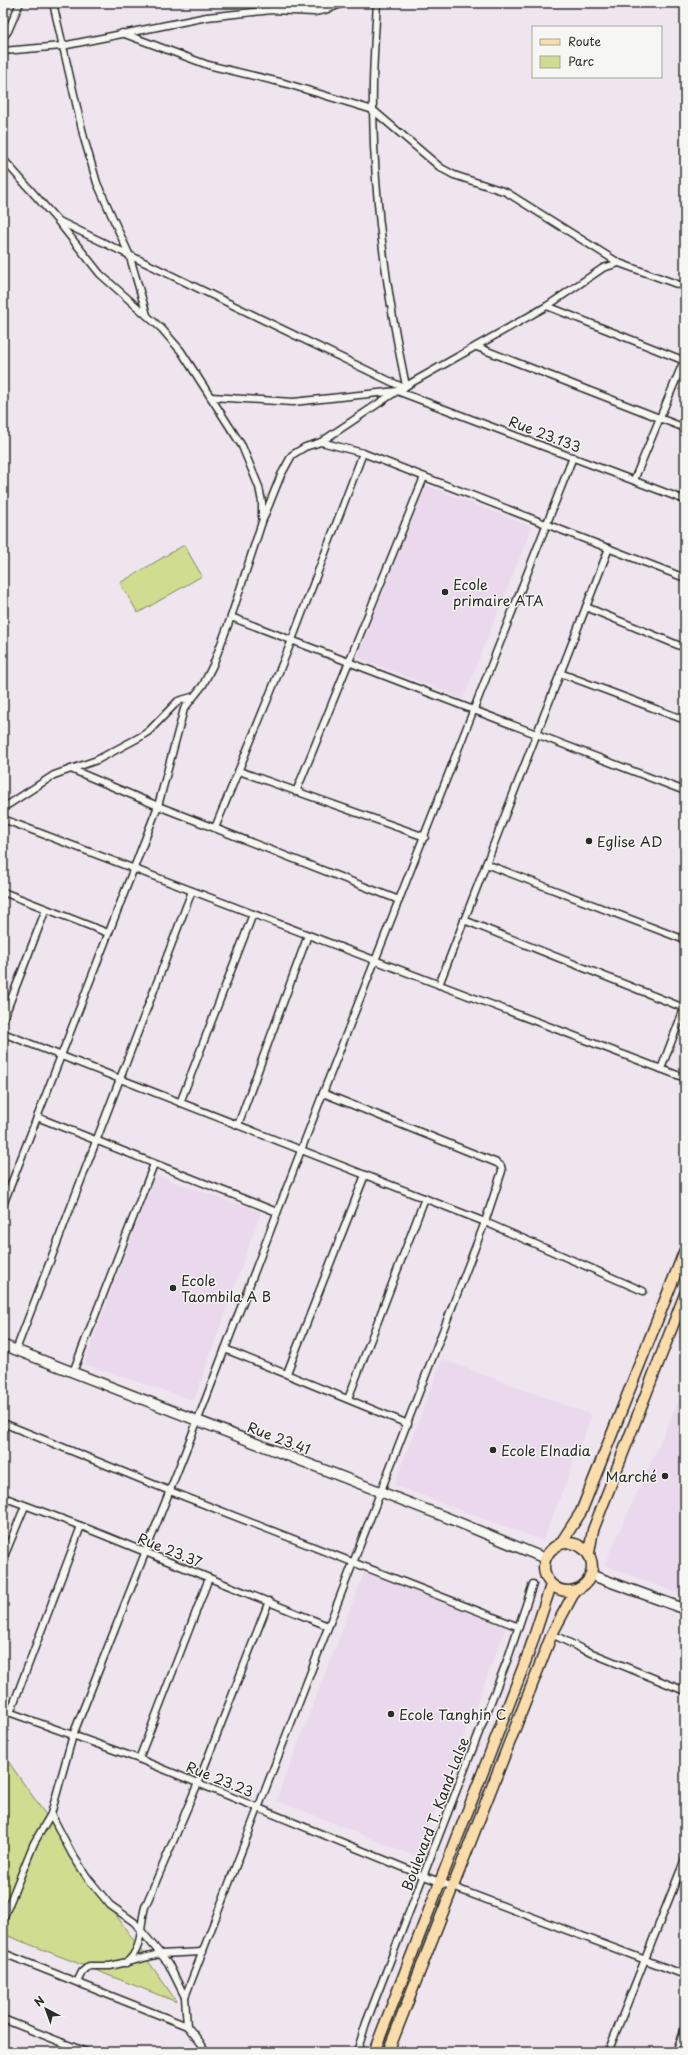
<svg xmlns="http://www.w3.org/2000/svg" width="688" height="2055" viewBox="0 0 688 2055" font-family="'Playpen Sans',sans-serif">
<rect width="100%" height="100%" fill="#efe5ef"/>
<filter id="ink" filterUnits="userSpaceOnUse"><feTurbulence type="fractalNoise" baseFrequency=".025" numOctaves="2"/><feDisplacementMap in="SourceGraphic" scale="8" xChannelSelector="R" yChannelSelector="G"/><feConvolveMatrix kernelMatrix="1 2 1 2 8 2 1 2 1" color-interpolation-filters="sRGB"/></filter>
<g filter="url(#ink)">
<g fill="#ead9ed">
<path d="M426 485 532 527 463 699 357 657Z"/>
<path d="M155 1175 261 1212 194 1401 84 1364Z"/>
<path d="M442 1359 592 1415 543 1541 394 1485Z"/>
<path d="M685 1387V1596L604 1565Z"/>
<path d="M366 1568 506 1628 417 1857 276 1800Z"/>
</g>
<g fill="#d0dd90" stroke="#7e845e">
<path d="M184 545 202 576 138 613 120 583Z"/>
<path d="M3 1754 177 2002 3 1934Z"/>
</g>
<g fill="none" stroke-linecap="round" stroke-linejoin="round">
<defs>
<g id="street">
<path d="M53 3 84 138 97 183 129 254 147 315"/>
<path d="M377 3C375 38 372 74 373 109 374 202 387 296 406 386"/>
<path d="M122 33 208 65 284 83 373 110 441 168 454 175 506 192 619 263 685 287"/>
<path d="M3 37 8 31 20 3"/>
<path d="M3 51 62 46 207 17 272 10 314 12 325 10 344 3"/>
<path d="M3 159 57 220 100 274 162 329 181 351 242 446 259 487 262 502V517"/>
<path d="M59 221 404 388"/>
<path d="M547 306 685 361"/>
<path d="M477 347 685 428"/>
<path d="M211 397 293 402 397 391 685 500"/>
<path d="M321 442 363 453 685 578"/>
<path d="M634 480 685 358"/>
<path d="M586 607 685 648"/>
<path d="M231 617 685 791"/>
<path d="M560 673 685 720"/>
<path d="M71 769 158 806 399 900"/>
<path d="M239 771 425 837"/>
<path d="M296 792 424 477"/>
<path d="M3 808 54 775 97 760 140 737 149 731 178 701 192 697"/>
<path d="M3 819 685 1078"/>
<path d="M215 828 292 640 363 453"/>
<path d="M486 864 685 940"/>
<path d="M3 892 108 933"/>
<path d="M464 920 684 1008"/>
<path d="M439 985 609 548"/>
<path d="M3 1020 46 909"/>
<path d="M3 1033 485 1222 643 1291"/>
<path d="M661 1069 685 1006"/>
<path d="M180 1103 253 914"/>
<path d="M37 1117 277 1212"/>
<path d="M238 1125 308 935"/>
<path d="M3 1205 158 806 184 709 203 685 213 665 231 617 262 522 281 475 292 455 305 447 321 442 397 391 547 306 603 268 619 263"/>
<path d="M225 1349 408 1424"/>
<path d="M16 1350 192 891"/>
<path d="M73 1372 154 1164"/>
<path d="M287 1373 365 1175"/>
<path d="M348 1399 425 1198"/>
<path d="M3 1423 170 1491 519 1627"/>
<path d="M3 1497 81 1526 328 1626"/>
<path d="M3 1559 25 1506"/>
<path d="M552 1634 582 1649 685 1691"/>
<path d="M3 1710 139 1759 424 1876 685 1975"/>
<path d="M10 1713 81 1526"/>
<path d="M139 1759 209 1578"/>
<path d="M51 1814 72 1854 87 1877 110 1905 134 1922 168 1963 185 1997"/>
<path d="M3 1919 34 1843 51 1814 73 1735 197 1422 323 1093 573 457"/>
<path d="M3 1953 187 2026 200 2042 206 2052"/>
<path d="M126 1963C144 1948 139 1928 145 1907L198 1783 269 1601"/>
<path d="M77 1982 82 1972 89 1966H110L160 1954 203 1952"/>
<path d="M3 2019 86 2052"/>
<path d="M187 2026 185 1997 485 1222 502 1171 501 1166 497 1163 323 1093"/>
<path d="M357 2052 366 2023 508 1658 533 1584"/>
<path d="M608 2052 685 1859"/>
<path d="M676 2052 685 2029"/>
</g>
<g id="secondary">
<path d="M3 1345 448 1518 544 1558"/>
<path d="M591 1575 685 1609"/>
</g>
<g id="primary">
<circle cx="568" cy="1567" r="24"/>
<path d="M561 1543 581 1512 685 1250"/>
<path d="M589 1553 593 1530 685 1294"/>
<path d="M374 2052 489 1756 529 1652 551 1585"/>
<path d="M388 2052 552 1634 575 1591"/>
</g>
</defs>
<use href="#street" stroke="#2b2b2b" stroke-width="9"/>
<use href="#secondary" stroke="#2b2b2b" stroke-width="12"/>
<use href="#primary" stroke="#2b2b2b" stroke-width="13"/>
<use href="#street" stroke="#f6f6f2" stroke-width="6"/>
<use href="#secondary" stroke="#f6f6f2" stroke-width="9"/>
<use href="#primary" stroke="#faddab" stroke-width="10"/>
</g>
</g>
<g fill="#2b2b2b" stroke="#f6f6f2" stroke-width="1.5">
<circle cx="445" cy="592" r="4"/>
<circle cx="589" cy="841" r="4"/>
<circle cx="173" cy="1288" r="4"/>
<circle cx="493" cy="1450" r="4"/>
<circle cx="665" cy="1476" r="4"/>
<circle cx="391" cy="1714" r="4"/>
</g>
<g text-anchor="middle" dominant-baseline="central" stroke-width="3" stroke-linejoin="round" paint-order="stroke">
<g font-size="14" fill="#2b2b2b" stroke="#f6f6f2">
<text transform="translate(545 434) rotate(21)">Rue 23.133</text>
<text transform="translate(279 1438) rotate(21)">Rue 23.41</text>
<text transform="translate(170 1550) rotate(22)">Rue 23.37</text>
<text transform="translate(220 1779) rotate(22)">Rue 23.23</text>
<text transform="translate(435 1814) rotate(-69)">Boulevard T. Kand-Lalse</text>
</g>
<g font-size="14" fill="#2b2b2b" stroke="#f6f6f2" text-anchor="start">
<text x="453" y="584">Ecole<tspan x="453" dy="16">primaire ATA</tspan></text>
<text x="597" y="841">Eglise AD</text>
<text x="181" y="1280">Ecole<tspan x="181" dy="16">Taombila A B</tspan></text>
<text x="501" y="1450">Ecole Elnadia</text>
<text x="657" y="1476" text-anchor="end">Marché</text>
<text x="399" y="1714">Ecole Tanghin C</text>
</g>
</g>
<rect width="688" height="2055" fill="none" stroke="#f6f6f2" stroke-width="16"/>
<rect x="8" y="8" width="672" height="2039" fill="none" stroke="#2b2b2b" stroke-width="1.5" filter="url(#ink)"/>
<rect x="532" y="26" width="130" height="52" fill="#f6f6f2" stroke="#a5a5a2"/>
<rect x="540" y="39" width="20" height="6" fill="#faddab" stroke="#a5a5a2"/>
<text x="568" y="46" font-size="12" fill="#2b2b2b">Route</text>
<rect x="540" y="56" width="20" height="12" fill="#d0dd90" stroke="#a5a5a2"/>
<text x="568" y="66" font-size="12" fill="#2b2b2b">Parc</text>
<g transform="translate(46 2009) rotate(319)" stroke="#f6f6f2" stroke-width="3" paint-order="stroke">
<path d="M0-3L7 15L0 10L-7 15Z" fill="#2b2b2b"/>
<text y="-6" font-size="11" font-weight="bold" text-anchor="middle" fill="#2b2b2b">N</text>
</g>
</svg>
